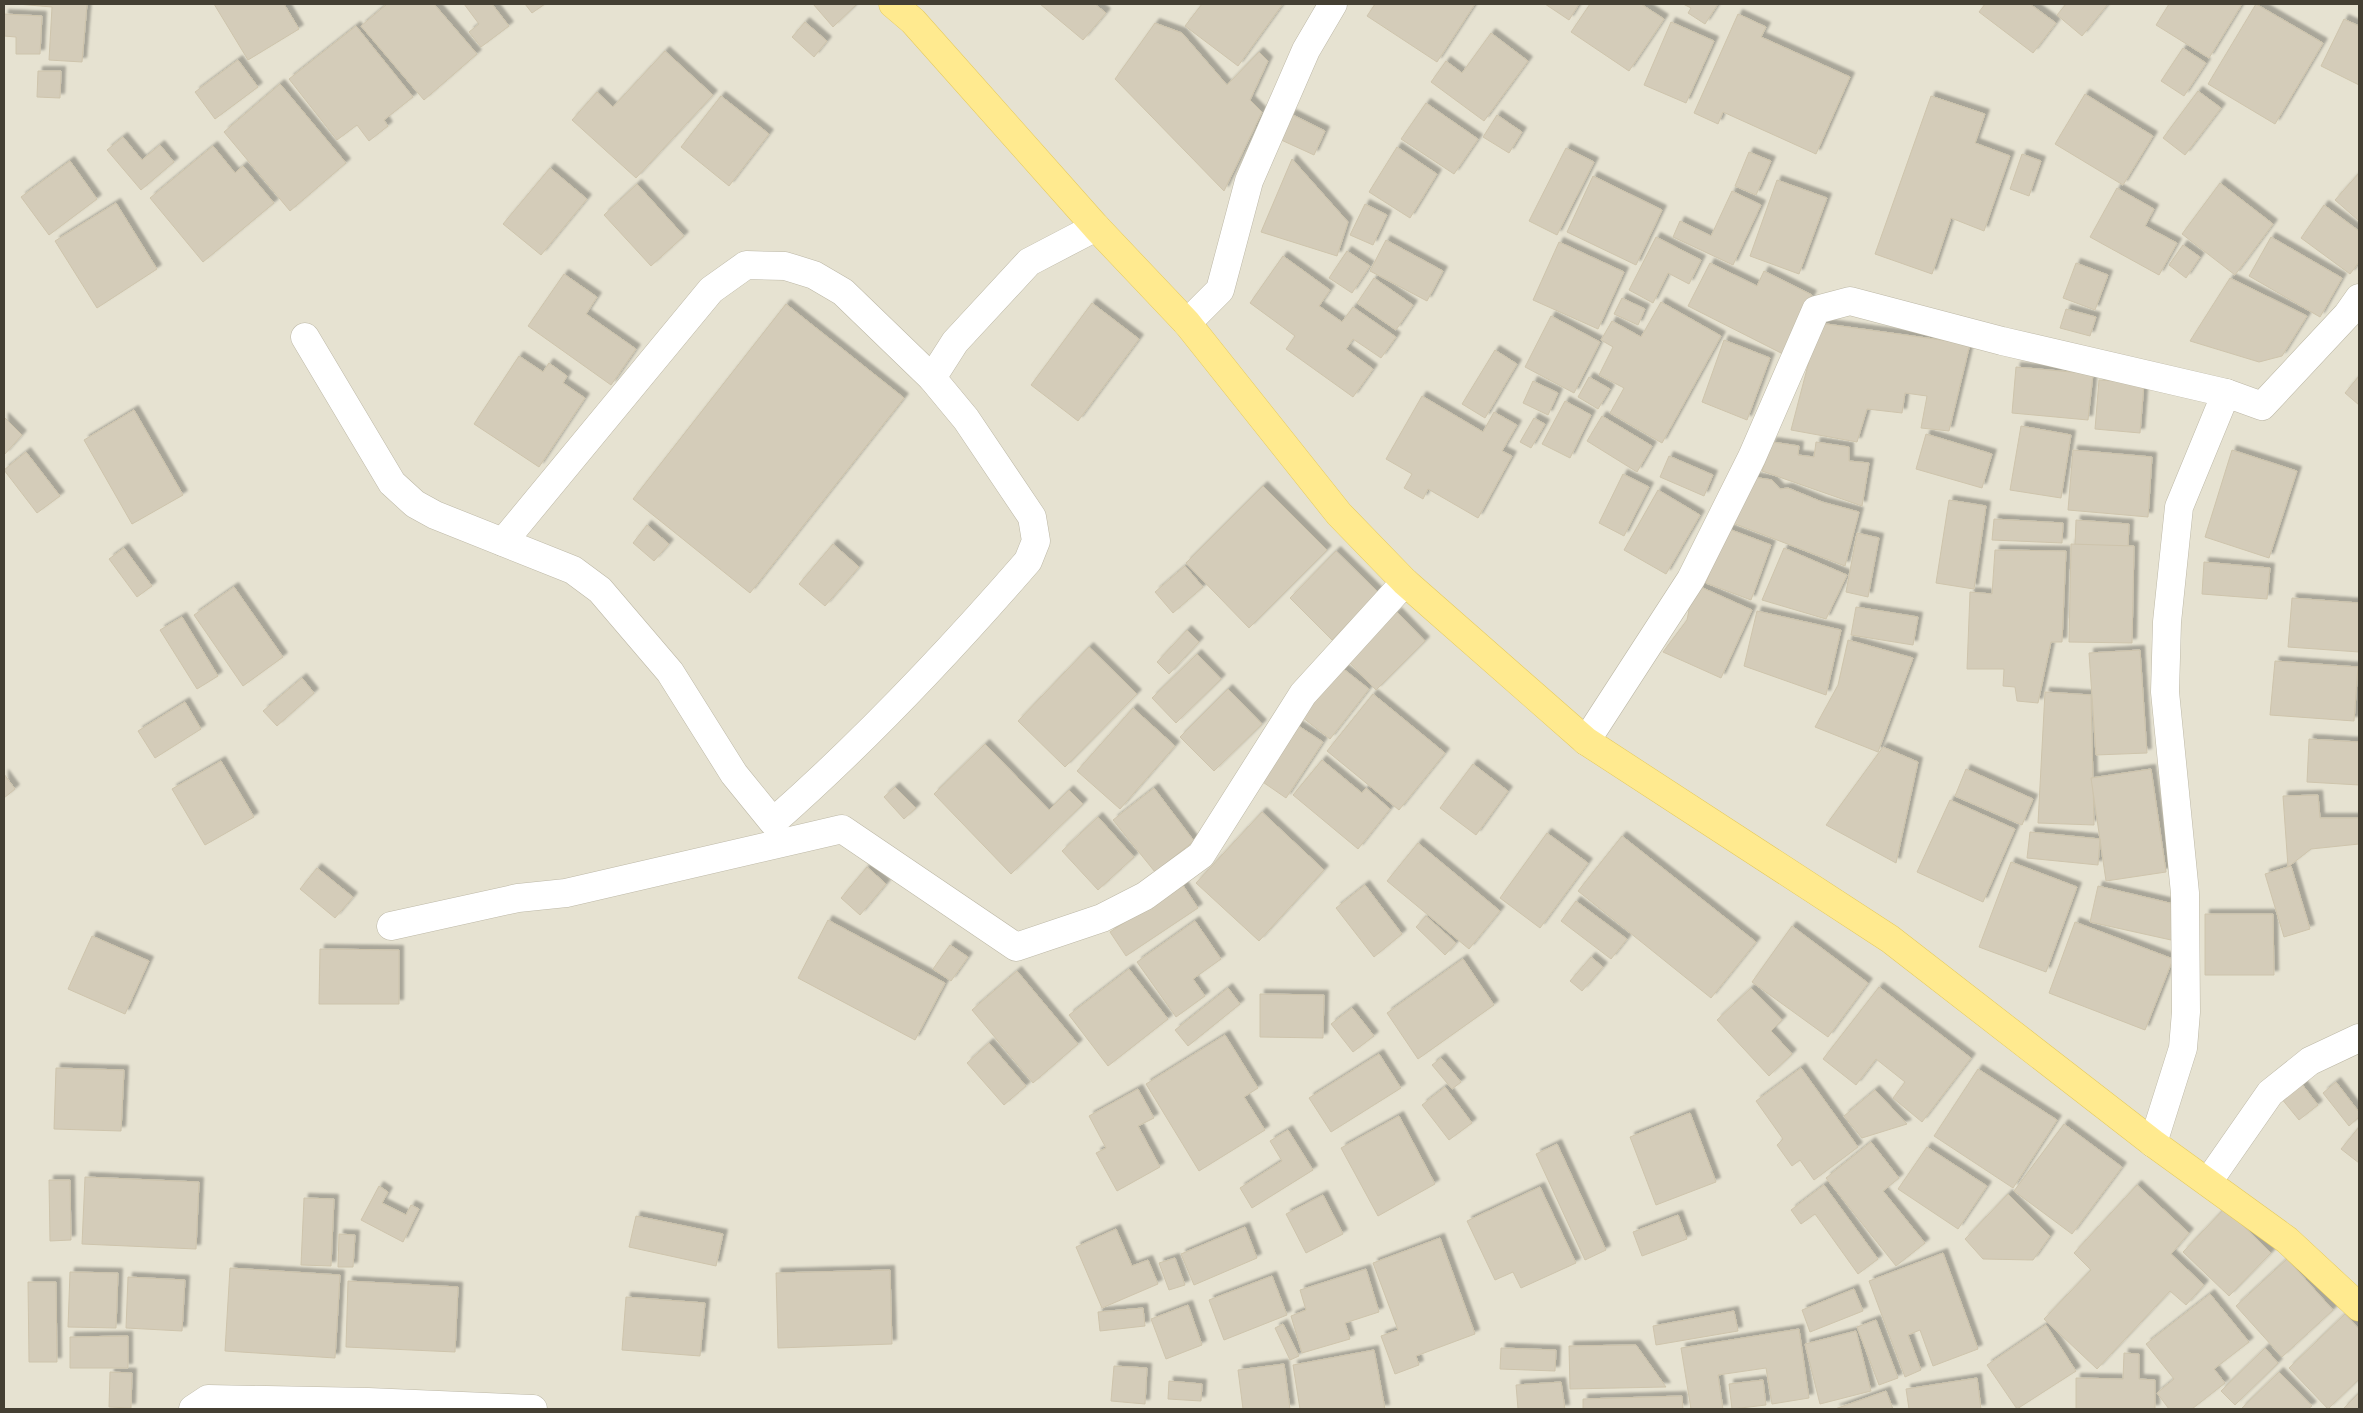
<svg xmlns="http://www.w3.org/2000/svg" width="2363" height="1413" viewBox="0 0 2363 1413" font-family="Barlow,sans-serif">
<defs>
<filter id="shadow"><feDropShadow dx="4.5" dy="-4.5" stdDeviation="1" flood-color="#0004"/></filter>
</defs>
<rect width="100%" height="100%" fill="#f2efe3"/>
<rect fill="#e6e2d1" x="4" y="4" width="2355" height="1405"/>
<g fill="#d4ccb9" stroke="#cec4ac" filter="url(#shadow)">
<path d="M17 4H87L82 62 49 60 52 7Z"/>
<path d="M214 4H284L299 29 248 60Z"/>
<path d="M387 4H434L477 54 424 100 361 26Z"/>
<path d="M464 4H492L509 26 481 47 469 32 479 24Z"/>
<path d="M525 4H545L532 13Z"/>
<path d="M813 4H857L833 27Z"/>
<path d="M1040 4H1095L1106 13 1083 40Z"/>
<path d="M1202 4H1280L1282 5 1238 66 1185 26Z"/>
<path d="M1375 4H1475L1437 62 1367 16Z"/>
<path d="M1545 4H1579L1569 20Z"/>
<path d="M1590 4H1641L1664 19 1629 71 1571 32Z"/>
<path d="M1683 4H1718L1705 24 1688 13 1691 8Z"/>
<path d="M1985 4H2030L2056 23 2033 53 1979 12Z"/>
<path d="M2066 4H2108L2082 36 2057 15Z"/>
<path d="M2169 4H2242L2209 58 2156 25Z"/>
<path d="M2256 4 2323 43 2275 124 2208 84Z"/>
<path d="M4 14 42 16 40 54H16V37L4 36Z"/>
<path d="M1738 14 1766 27 1761 37 1850 77 1816 154 1723 112 1718 124 1694 113Z"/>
<path d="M2344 19 2359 26V85L2321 66Z"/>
<path d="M805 22 827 41 814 57 792 37Z"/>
<path d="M1671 22 1714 41 1686 103 1644 85Z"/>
<path d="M1155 23 1182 33 1227 85 1259 52 1268 61 1250 100 1262 112 1224 191 1115 79Z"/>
<path d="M356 26 413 97 384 120 388 126 369 141 357 125 337 140 289 79Z"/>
<path d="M1491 33 1528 61 1484 121 1431 82 1446 61 1462 73Z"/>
<path d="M2183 48 2206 63 2184 96 2161 81Z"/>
<path d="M665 51 713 95 636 178 572 120 597 92 613 107Z"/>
<path d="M238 60 258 87 215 119 195 92Z"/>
<path d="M38 71H61L60 98 37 97Z"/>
<path d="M280 84 346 163 290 211 224 132Z"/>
<path d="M2198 91 2221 108 2185 155 2163 138Z"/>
<path d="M2085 94 2153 136 2123 185 2055 144Z"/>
<path d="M721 96 769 134 729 186 681 147Z"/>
<path d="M1931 96 1985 114 1975 143 2010 156 1984 231 1951 218 1932 274 1875 254Z"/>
<path d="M1426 103 1478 139 1454 174 1401 139Z"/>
<path d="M1291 114 1325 131 1314 155 1279 139Z"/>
<path d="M1497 115 1522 132 1509 153 1483 137Z"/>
<path d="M123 137 142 160 160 145 174 162 141 190 107 150Z"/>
<path d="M213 146 235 173 243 166 274 203 203 262 150 198Z"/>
<path d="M1397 147 1437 174 1410 218 1369 192Z"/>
<path d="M1566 148 1594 162 1557 235 1529 221Z"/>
<path d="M1749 152 1771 161 1756 195 1735 186Z"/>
<path d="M2022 154 2041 161 2029 196 2010 189Z"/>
<path d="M1292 159 1348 222 1337 256 1261 232Z"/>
<path d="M70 161 97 199 49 235 21 197Z"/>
<path d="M550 168 587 199 541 255 503 224Z"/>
<path d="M2359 173V221L2335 200Z"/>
<path d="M1593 176 1662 210 1636 265 1567 232Z"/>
<path d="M1777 180 1827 198 1799 274 1750 256Z"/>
<path d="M2220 183 2273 224 2235 275 2182 234Z"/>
<path d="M637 184 684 236 651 266 604 215Z"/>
<path d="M2117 188 2154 209 2145 226 2177 243 2159 275 2090 237Z"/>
<path d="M1732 191 1761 205 1733 265 1673 237 1680 221 1711 236Z"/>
<path d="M116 203 157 269 97 308 55 241Z"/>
<path d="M1365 204 1387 215 1373 245 1350 235Z"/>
<path d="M2324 205 2359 231V262L2350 274 2301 238Z"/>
<path d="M1656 237 1701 260 1689 284 1668 273 1653 303 1629 290Z"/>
<path d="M2271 237 2342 278 2320 317 2249 276Z"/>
<path d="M1386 240 1443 271 1427 301 1370 271Z"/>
<path d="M1559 242 1624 272 1598 329 1533 300Z"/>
<path d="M2183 245 2200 257 2186 278 2169 265Z"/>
<path d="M1347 251 1370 266 1352 293 1329 278Z"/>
<path d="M1283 256 1330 290 1319 306 1342 322 1353 307 1396 337 1381 358 1353 339 1346 349 1373 369 1353 397 1286 349 1295 336 1250 303Z"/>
<path d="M1710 263 1757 286 1764 271 1812 295 1783 354 1688 306Z"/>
<path d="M2076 263 2108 275 2095 310 2063 298Z"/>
<path d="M564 274 597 297 586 314 636 349 611 385 528 326Z"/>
<path d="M1374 278 1413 305 1396 330 1357 303Z"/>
<path d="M2230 278 2307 316 2282 356 2259 362 2190 341Z"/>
<path d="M1622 298 1645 309 1638 325 1614 314Z"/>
<path d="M1661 302 1721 336 1662 443 1610 413 1624 388 1599 375 1613 347 1601 340 1612 321 1641 337Z"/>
<path d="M1092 303 1139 339 1078 421 1031 385Z"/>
<path d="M786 304 904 398 750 593 633 499Z"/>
<path d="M2066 309 2096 317 2090 336 2060 328Z"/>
<path d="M1551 316 1600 342 1574 393 1525 367Z"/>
<path d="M1819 323 1970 344 1949 431 1921 428 1927 396 1905 393 1902 413 1867 409 1857 442 1791 430Z"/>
<path d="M1724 340 1770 358 1747 420 1702 402Z"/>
<path d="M1495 350 1517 364 1485 418 1462 404Z"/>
<path d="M519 356 543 372 549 363 567 376 563 383 585 398 539 467 474 424Z"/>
<path d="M2016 367 2093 374 2088 420 2012 413Z"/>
<path d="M2359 376V405L2345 393Z"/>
<path d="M1589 377 1610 389 1598 409 1578 397Z"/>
<path d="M2099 380 2144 383 2140 433 2095 429Z"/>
<path d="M1533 381 1558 393 1548 415 1523 403Z"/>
<path d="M1422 396 1483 432 1494 412 1517 425 1502 451 1512 456 1478 518 1428 489 1423 499 1404 488 1412 474 1386 459Z"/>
<path d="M1565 401 1591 415 1570 458 1542 444Z"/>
<path d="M134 410 183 495 132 524 84 440Z"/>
<path d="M1602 416 1652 446 1637 472 1587 441Z"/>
<path d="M4 417 22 435 4 455Z"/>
<path d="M1534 418 1545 424 1531 448 1520 442Z"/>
<path d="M2021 426 2071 435 2061 498 2010 490Z"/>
<path d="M1926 434 1992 454 1982 488 1916 469Z"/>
<path d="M1772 442 1799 446 1798 455 1814 457 1816 442 1849 447V461L1869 463 1862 506 1762 471Z"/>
<path d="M2073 450 2152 457 2148 517 2068 510Z"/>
<path d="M2232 450 2297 471 2269 558 2205 537Z"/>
<path d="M26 452 60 496 37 513 4 470Z"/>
<path d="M1669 456 1713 475 1704 496 1660 477Z"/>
<path d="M1623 474 1649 487 1624 536 1599 523Z"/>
<path d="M1746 476 1772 480 1780 489 1788 488 1822 502 1859 512 1845 566 1730 522Z"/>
<path d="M1263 486 1327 550 1249 628 1186 563Z"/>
<path d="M1658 490 1700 515 1666 574 1624 550Z"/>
<path d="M1949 500 1986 506 1974 589 1936 583Z"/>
<path d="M1994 519 2063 523 2062 543 1992 540Z"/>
<path d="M2076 520 2129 524 2128 547 2075 545Z"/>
<path d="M647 525 669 544 654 561 633 543Z"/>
<path d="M1726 528 1771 545 1751 600 1706 583Z"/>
<path d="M1857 533 1879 538 1868 597 1846 592Z"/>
<path d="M833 544 859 567 825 606 799 584Z"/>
<path d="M2071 544 2134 546 2132 643 2069 642Z"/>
<path d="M124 548 152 586 137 597 109 559Z"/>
<path d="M1784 548 1847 575 1826 619 1762 600Z"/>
<path d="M1995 550 2066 551 2062 642H2051L2038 703 2017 701 2015 687 2003 686 2004 669H1967L1970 592 1992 594Z"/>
<path d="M1336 551 1378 592 1332 640 1290 598Z"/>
<path d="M2204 562 2270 568 2267 599 2202 594Z"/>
<path d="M1185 566 1203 587 1173 613 1155 592Z"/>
<path d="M1694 584 1752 610 1721 678 1663 652 1687 620Z"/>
<path d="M234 587 283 657 243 686 194 615Z"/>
<path d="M2292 598 2359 603V652L2288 647Z"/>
<path d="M1856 607 1918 617 1913 645 1851 635Z"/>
<path d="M1757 611 1841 630 1826 695 1744 666Z"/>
<path d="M1397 612 1425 641 1376 690 1347 660Z"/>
<path d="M182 617 218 676 197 689 160 630Z"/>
<path d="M1187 630 1199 642 1169 674 1157 662Z"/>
<path d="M1848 640 1913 658 1878 752 1815 727 1838 685Z"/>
<path d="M1089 647 1137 694 1065 767 1018 721Z"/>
<path d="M2140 650 2147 753 2096 755 2089 653Z"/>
<path d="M1197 654 1221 679 1176 723 1152 698Z"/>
<path d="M2275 661 2358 667 2354 721 2270 715Z"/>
<path d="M1341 667 1369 689 1330 739 1302 717Z"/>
<path d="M302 678 314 693 277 726 263 711Z"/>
<path d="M1228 689 1262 724 1214 771 1180 737Z"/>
<path d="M2045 692 2091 695 2094 825 2038 823Z"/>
<path d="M1373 694 1445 753 1399 810 1327 751Z"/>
<path d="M185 702 201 729 155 758 138 731Z"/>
<path d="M1133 708 1175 746 1120 809 1077 771Z"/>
<path d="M1294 723 1323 742 1286 798 1257 778Z"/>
<path d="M2309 739 2359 742V785L2307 782Z"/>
<path d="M985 744 1049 810 1069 790 1083 804 1011 874 934 794Z"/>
<path d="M1883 747 1918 762 1896 863 1826 825Z"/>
<path d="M1322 760 1362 793 1366 788 1390 809 1358 849 1293 795Z"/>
<path d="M221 761 254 817 205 845 172 789Z"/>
<path d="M1473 764 1508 791 1476 835 1440 808Z"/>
<path d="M1966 769 2033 799 2022 825 1955 796Z"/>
<path d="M2151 769 2166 872 2106 881 2091 778Z"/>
<path d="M4 774 15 789 4 798Z"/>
<path d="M895 787 916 808 904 819 884 797Z"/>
<path d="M1154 788 1194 841 1155 872 1113 820Z"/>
<path d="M2318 795 2320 818H2359V844L2311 849 2288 867 2283 796Z"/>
<path d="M1950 800 2015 829 1983 902 1917 872Z"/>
<path d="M1262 812 1324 870 1259 941 1196 883Z"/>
<path d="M1098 817 1134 857 1098 890 1062 851Z"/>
<path d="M2030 832 2100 839 2098 865 2027 858Z"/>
<path d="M1547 833 1588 863 1540 928 1500 898Z"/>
<path d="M1622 836 1756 942 1711 998 1578 891Z"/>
<path d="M1418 843 1500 911 1469 949 1387 881Z"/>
<path d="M2011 862 2077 887 2046 972 1979 947Z"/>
<path d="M2291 866 2310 929 2284 937 2265 874Z"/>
<path d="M867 867 886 884 860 915 841 898Z"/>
<path d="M317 868 353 897 335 918 300 889Z"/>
<path d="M1182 884 1198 908 1126 956 1110 932Z"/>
<path d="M1365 885 1402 934 1374 957 1336 908Z"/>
<path d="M2098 886 2178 905 2171 940 2090 922Z"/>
<path d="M1576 901 1627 939 1611 959 1561 921Z"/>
<path d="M2205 914H2273L2274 975H2205Z"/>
<path d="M1426 916 1456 943 1445 955 1416 927Z"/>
<path d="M828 920 945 983 915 1040 798 978Z"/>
<path d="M1195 921 1221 959 1193 979 1205 996 1176 1017 1137 962Z"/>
<path d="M2075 922 2173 959 2145 1030 2049 993Z"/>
<path d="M1792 926 1868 983 1828 1037 1752 982Z"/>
<path d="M92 936 149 961 125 1014 68 989Z"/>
<path d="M950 945 968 957 951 981 933 969Z"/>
<path d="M320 949 399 950V1004H319Z"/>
<path d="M1591 957 1603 967 1582 991 1570 981Z"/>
<path d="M1463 959 1494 1005 1418 1059 1387 1013Z"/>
<path d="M1129 969 1168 1019 1108 1066 1069 1015Z"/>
<path d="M1017 971 1078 1044 1033 1083 972 1010Z"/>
<path d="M1879 987 1971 1058 1922 1122 1893 1098 1905 1082 1876 1059 1856 1085 1823 1059Z"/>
<path d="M1228 988 1240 1004 1188 1046 1175 1030Z"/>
<path d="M1751 988 1782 1020 1771 1031 1792 1054 1769 1076 1717 1020Z"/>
<path d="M1260 994 1324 995 1323 1038 1260 1037Z"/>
<path d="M1352 1008 1374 1036 1353 1052 1331 1024Z"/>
<path d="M1225 1035 1258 1088 1244 1097 1265 1130 1199 1171 1146 1084Z"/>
<path d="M989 1043 1026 1086 1004 1105 967 1063Z"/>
<path d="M1379 1054 1401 1088 1331 1132 1309 1098Z"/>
<path d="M1441 1058 1461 1082 1452 1089 1432 1065Z"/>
<path d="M56 1068 124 1070 121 1131 54 1129Z"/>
<path d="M1801 1068 1858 1147 1814 1180 1800 1160 1792 1166 1777 1145 1783 1139 1756 1101Z"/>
<path d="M1978 1069 2057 1120 2013 1188 1934 1136Z"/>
<path d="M2336 1082 2359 1112V1117L2349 1126 2323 1093Z"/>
<path d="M2301 1083 2318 1105 2299 1120 2281 1098Z"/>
<path d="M1445 1087 1472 1123 1449 1140 1422 1105Z"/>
<path d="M1138 1089 1154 1118 1138 1126 1160 1167 1117 1191 1096 1153 1106 1148 1089 1116Z"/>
<path d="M1875 1090 1907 1124 1862 1138 1844 1116Z"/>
<path d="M1690 1113 1716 1182 1656 1205 1630 1137Z"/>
<path d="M1399 1116 1435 1184 1378 1216 1341 1148Z"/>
<path d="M2064 1124 2122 1167 2072 1234 2014 1191Z"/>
<path d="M2359 1127V1163L2341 1149Z"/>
<path d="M1288 1130 1313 1170 1252 1208 1240 1188 1282 1161 1270 1141Z"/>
<path d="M1871 1142 1899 1178 1883 1191 1925 1243 1896 1266 1826 1178Z"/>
<path d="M1557 1144 1606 1250 1585 1260 1536 1154Z"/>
<path d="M1927 1147 1987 1186 1958 1229 1898 1189Z"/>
<path d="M85 1177 199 1182 196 1249 82 1244Z"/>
<path d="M49 1180H70L71 1240 50 1241Z"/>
<path d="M1824 1185 1878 1259 1858 1274 1815 1214 1801 1224 1791 1210Z"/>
<path d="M2137 1185 2189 1233 2171 1254 2204 1285 2186 1305 2170 1291 2097 1369 2044 1319 2091 1270 2074 1253Z"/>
<path d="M379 1186 388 1192 382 1203 406 1215 411 1205 419 1209 403 1242 361 1220Z"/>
<path d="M1540 1187 1576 1263 1521 1288 1513 1272 1495 1280 1467 1221Z"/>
<path d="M2008 1194 2050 1236 2033 1260 1983 1259 1965 1239Z"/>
<path d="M1323 1195 1343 1234 1306 1253 1286 1214Z"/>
<path d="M304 1198 334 1199 331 1266 301 1265Z"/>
<path d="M2225 1208 2271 1253 2229 1296 2183 1252Z"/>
<path d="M1678 1215 1687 1239 1642 1256 1633 1232Z"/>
<path d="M636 1216 723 1234 716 1266 629 1247Z"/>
<path d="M1245 1227 1257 1258 1194 1285 1181 1254Z"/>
<path d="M1116 1229 1132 1266 1148 1260 1158 1284 1102 1308 1076 1247Z"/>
<path d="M339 1234 355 1235 353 1267H338Z"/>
<path d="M1440 1238 1475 1334 1416 1356 1419 1365 1395 1374 1381 1336 1398 1330 1373 1263Z"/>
<path d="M1943 1253 1978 1349 1933 1366 1920 1330 1908 1335 1921 1370 1905 1377 1869 1281Z"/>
<path d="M1175 1258 1185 1285 1169 1290 1159 1263Z"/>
<path d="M2287 1259 2333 1310 2282 1357 2236 1306Z"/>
<path d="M230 1268 340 1275 335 1358 225 1351Z"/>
<path d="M1366 1269 1379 1312 1345 1323 1350 1339 1302 1353 1291 1316 1306 1310 1300 1290Z"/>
<path d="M890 1270 892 1344 778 1348 776 1273Z"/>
<path d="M70 1272 118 1273 116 1328 68 1327Z"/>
<path d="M1272 1276 1287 1315 1224 1340 1209 1300Z"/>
<path d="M128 1277 185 1280 182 1331 126 1328Z"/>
<path d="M348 1281 458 1287 455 1352 346 1347Z"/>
<path d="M28 1282H56L57 1362H29Z"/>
<path d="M1854 1289 1863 1311 1810 1332 1802 1310Z"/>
<path d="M2210 1294 2249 1342 2214 1369 2225 1383 2192 1409H2169L2157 1393 2174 1379 2146 1344Z"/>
<path d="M626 1297 705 1303 700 1356 622 1350Z"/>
<path d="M1188 1305 1202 1345 1166 1359 1151 1319Z"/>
<path d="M1143 1308 1145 1326 1100 1331 1098 1312Z"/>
<path d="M1734 1311 1738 1331 1656 1345 1653 1326Z"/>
<path d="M2345 1314 2359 1329V1379L2328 1409 2289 1368Z"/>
<path d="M1876 1320 1898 1378 1879 1385 1857 1327Z"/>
<path d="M1283 1324 1299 1356 1290 1360 1275 1328Z"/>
<path d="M2046 1325 2076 1371 2017 1409 1987 1365Z"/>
<path d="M1799 1329 1809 1398 1772 1404 1766 1368 1718 1375 1723 1409H1691L1681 1348Z"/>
<path d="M1856 1331 1871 1391 1820 1404 1805 1344Z"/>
<path d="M128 1336V1368H70V1337Z"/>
<path d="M1636 1345 1666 1387 1570 1389 1569 1346Z"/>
<path d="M1501 1348 1556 1350 1555 1371 1500 1369Z"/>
<path d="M2265 1348 2278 1363 2235 1405 2221 1391Z"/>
<path d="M1374 1350 1385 1409H1300L1293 1365Z"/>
<path d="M2124 1353 2139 1354V1379L2155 1380V1409H2076V1378L2123 1379Z"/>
<path d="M1284 1364 1290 1409H1243L1238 1370Z"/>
<path d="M1114 1366 1147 1368 1145 1404 1111 1401Z"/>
<path d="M110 1372 132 1373 131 1408 109 1407Z"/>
<path d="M2279 1372 2312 1406 2308 1409H2241Z"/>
<path d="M1977 1378 1981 1409H1909L1906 1389Z"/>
<path d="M1763 1380 1766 1405 1732 1409 1729 1384Z"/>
<path d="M1169 1381 1202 1384 1201 1401 1168 1399Z"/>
<path d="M1561 1382 1565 1409H1518L1516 1385Z"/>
<path d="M1886 1391 1893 1409H1835Z"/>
<path d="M2359 1393V1409H2343Z"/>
<path d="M1682 1396 1683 1409H1583V1399Z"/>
</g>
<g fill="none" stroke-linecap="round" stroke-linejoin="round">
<defs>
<g id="minor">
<path d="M1187 323 1220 290 1249 181 1306 50 1333 4"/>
<path d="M305 337 392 483 415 504 435 515 573 570 600 590 670 672 734 774 773 822C864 742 949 652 1028 561L1036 541 1032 517 966 419 932 378 955 342 1029 262 1096 227"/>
<path d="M503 542 711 290 746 265 785 266 814 275 843 292 932 378"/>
<path d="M1586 741 1691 579 1752 457 1816 310 1850 301 2002 341 2226 393"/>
<path d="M391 926 518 898 566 893 842 829 1016 947 1102 918 1145 896 1201 855 1303 694 1405 582"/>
<path d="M2153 1143 2183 1048 2186 1012 2185 893 2165 692 2167 622 2179 507 2226 393 2262 406 2347 315 2359 298"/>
<path d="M2208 1182 2270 1093 2310 1061 2359 1038"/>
<path d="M193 1409 208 1399 368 1402 533 1409"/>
</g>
<path id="major" d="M893 4 913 21 1096 227 1187 323 1339 514 1405 582 1586 741 1890 939 2153 1143 2287 1240 2359 1307"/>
</defs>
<use href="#minor" stroke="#bdb8a6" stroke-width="29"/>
<use href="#major" stroke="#e5ca5e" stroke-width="29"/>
<use href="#minor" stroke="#fff" stroke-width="28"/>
<use href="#major" stroke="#ffea8f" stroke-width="28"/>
</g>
<rect width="2363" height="1413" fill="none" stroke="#443f33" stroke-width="10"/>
</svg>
